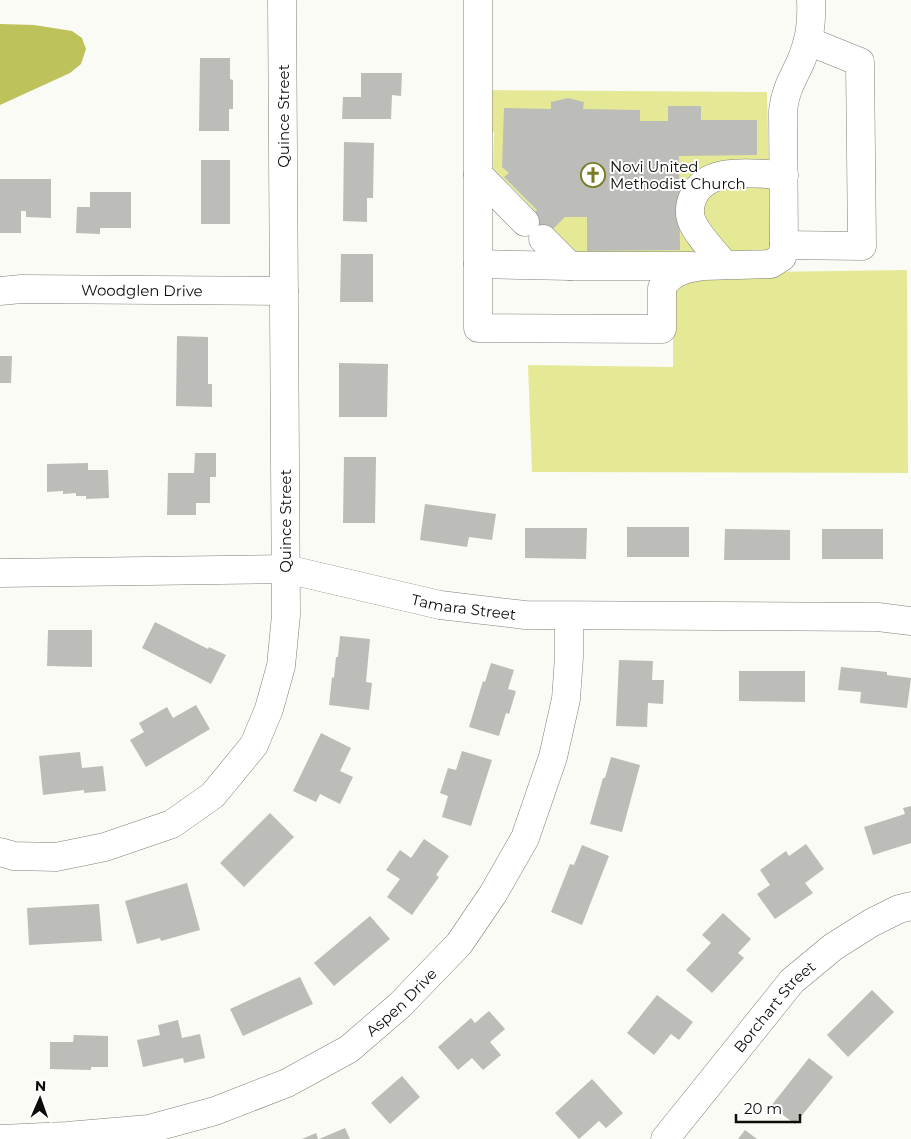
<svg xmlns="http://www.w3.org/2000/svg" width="911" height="1139" viewBox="0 0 911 1139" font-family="Montserrat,sans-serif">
<rect width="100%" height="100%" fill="#fafbf5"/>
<g fill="#e5e996">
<path d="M486 90 767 92 771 252H575L493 168 494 132 485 131Z"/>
<path d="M907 270 908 473 532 472 528 365 673 367V299L677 288 685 282 769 272Z"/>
</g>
<path fill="#bec25b" d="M0 24 34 25 72 31 82 38 86 49 81 64 70 73 0 105Z"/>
<g fill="#bcbdb8">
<path d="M200 58H230V79L233 80V109H229V131H199Z"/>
<path d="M361 73H402L401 96 392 95 391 119H342L343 97H361Z"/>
<path d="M568 98 584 102 583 109 640 110V121H668V106H701V120H757V155L679 156 680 250 587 251V217H565L538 244 521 226 537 210 504 177 509 173 502 167 504 108 551 109V102Z"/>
<path d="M344 142 374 143 373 198H367V222L343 221Z"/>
<rect x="201" y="160" width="29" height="64"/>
<path d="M0 179H51V218L26 217V211H21V233H0Z"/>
<path d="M90 192H131V228H100V234L76 233 77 207H90Z"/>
<path d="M341 254H373V302H340Z"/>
<path d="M177 336 208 337V384H212V407L176 406Z"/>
<path d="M0 356H12L11 383H0Z"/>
<path d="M339 363 388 364 387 417H339Z"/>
<path d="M195 453H216V477H210V503H196V515H167L168 473H194Z"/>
<path d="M344 457H376L375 523H343Z"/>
<path d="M88 463V470H108L109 498 86 499V496H76V493L63 494V491L47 492V464Z"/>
<path d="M425 504 496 514 492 540 469 537 467 547 420 540Z"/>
<rect x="627" y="527" width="62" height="30"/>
<path d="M525 528H587L586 559 525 558Z"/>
<path d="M725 529 790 530V560H724Z"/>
<rect x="822" y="529" width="61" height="30"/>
<path d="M155 622 208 649 209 647 226 655 211 684 142 648Z"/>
<path d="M48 630H92V667L47 666Z"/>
<path d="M340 636 370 639 366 682 372 683 369 710 329 705 332 677 334 678 336 657H338Z"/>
<path d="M619 660 653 661 652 680H664L663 704 648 703 647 727 616 726Z"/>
<path d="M491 663 514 670 508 689 516 691 509 714 506 713 499 736 469 727 483 681 485 682Z"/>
<path d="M841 667 887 672V675L911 678 907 708 860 703 861 692 838 690Z"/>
<path d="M739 671H805V702L739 701Z"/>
<path d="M196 705 210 729 146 767 130 740 144 732 139 723 167 707 173 718Z"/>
<path d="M321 733 351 748 340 771 353 777 340 804 320 794 316 802 293 791Z"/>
<path d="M462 751 492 760 471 826 442 817 448 796 440 793 448 768 456 770Z"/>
<path d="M80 752 82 768 103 766 106 791 84 793V790L43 795 39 756Z"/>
<path d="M611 757 640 765 622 832 590 824 603 778H605Z"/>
<path d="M911 806V843L873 855 864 827 905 814 903 808Z"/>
<path d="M270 813 294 837 244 887 220 863Z"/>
<path d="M424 839 449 856 436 875 439 877 412 915 387 897 400 879 386 870 400 850 411 858Z"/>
<path d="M806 844 824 869 805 883 813 893 775 919 757 894 770 885 760 870 786 851 789 856Z"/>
<path d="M582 845 609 856 582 925 551 912 570 864 574 865Z"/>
<path d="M187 883 200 930 161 941 160 938 137 944 125 901Z"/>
<path d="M99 904 102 941 29 945 27 908Z"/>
<path d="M723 913 751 939 738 953 744 958 712 993 686 970 711 943 702 935Z"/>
<path d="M370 916 390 939 334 986 314 963Z"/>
<path d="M300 977 313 1004 243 1036 230 1009Z"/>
<path d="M872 990 894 1012 848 1057 827 1035Z"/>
<path d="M657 995 693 1022 679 1040 671 1034 654 1055 627 1033Z"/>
<path d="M489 1011 505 1029 490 1042 501 1055 483 1070 472 1058 458 1070 438 1047 471 1018 475 1023Z"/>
<path d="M178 1020 182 1038 200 1034 205 1058 184 1063 183 1058 143 1067 137 1040 160 1035 158 1025Z"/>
<path d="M74 1035 108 1036V1067H91V1070L50 1069V1042H73Z"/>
<path d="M809 1058 833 1077 795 1124 771 1106Z"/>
<path d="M402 1076 420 1097 390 1124 371 1103Z"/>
<path d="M592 1079 623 1113 606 1128 599 1121 579 1139 555 1113Z"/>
<path d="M345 1128 350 1139H319Z"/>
<path d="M745 1130 757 1139H738Z"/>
<path d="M316 1133 318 1139H302Z"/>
</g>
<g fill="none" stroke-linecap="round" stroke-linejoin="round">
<defs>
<g id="minor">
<path d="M478 0V328L662 329V288L665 282 674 274 686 269 703 266 771 264 782 257 784 245 783 111C785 90 793 79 801 61 810 39 812 23 811 0"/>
<path d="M478 174 525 222"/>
<path d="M543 239 570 266H692"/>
<path d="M784 245 862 246 860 62 808 41"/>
<path d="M478 264 570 266"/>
<path d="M725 265C715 253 696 234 691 219 689 212 690 204 693 197 707 165 755 174 784 175"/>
<path id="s1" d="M0 291 21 289 284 291"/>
<path id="s2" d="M0 573 286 569 440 605 525 615 878 617 911 621"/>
<path d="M0 852 14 856 56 857 105 847 172 824 213 795 254 745 269 709 281 666 286 615 282 0"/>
<path id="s3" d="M0 1139 67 1136 149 1129 215 1111 287 1083 349 1049 400 1005 459 944 493 894 525 838 553 757 566 699 569 657V616"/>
<path id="s4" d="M665 1139 792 981 833 947 871 923 899 909 911 906"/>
</g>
</defs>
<use href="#minor" stroke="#7f807b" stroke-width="29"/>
<use href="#minor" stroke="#fff" stroke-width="28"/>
</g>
<defs>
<symbol id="church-ring" viewBox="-11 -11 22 22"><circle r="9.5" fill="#fff" stroke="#797c25" stroke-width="1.5"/><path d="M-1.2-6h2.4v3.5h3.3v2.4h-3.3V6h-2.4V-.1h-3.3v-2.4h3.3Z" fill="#797c25"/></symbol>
</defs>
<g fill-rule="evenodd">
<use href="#church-ring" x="579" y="161" width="28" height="28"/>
</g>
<g text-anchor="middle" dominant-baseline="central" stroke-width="4" stroke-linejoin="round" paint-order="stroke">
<g font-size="15" fill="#0c0c0a" stroke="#fff">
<text transform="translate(283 116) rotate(-90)">Quince Street</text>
<text stroke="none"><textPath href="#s1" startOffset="142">Woodglen Drive</textPath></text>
<text transform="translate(285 521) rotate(-90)">Quince Street</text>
<text stroke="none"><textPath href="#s2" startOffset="468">Tamara Street</textPath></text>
<text stroke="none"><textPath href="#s3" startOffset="436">Aspen Drive</textPath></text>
<text stroke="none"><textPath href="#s4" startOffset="172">Borchart Street</textPath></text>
</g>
<g font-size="15" fill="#0c0c0a" stroke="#fff" text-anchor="start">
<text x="610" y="166">Novi United<tspan x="610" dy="17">Methodist Church</tspan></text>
</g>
</g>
<g transform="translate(40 1099) rotate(2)" stroke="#ffffff" stroke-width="4" paint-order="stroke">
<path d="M0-4L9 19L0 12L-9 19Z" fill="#0c0c0a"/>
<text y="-8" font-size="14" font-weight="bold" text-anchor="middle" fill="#0c0c0a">N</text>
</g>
<path d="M736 1114v8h64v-8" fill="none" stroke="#0c0c0a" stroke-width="2.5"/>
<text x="744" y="1114" font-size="15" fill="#0c0c0a" stroke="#ffffff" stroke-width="4" paint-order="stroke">20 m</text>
</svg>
